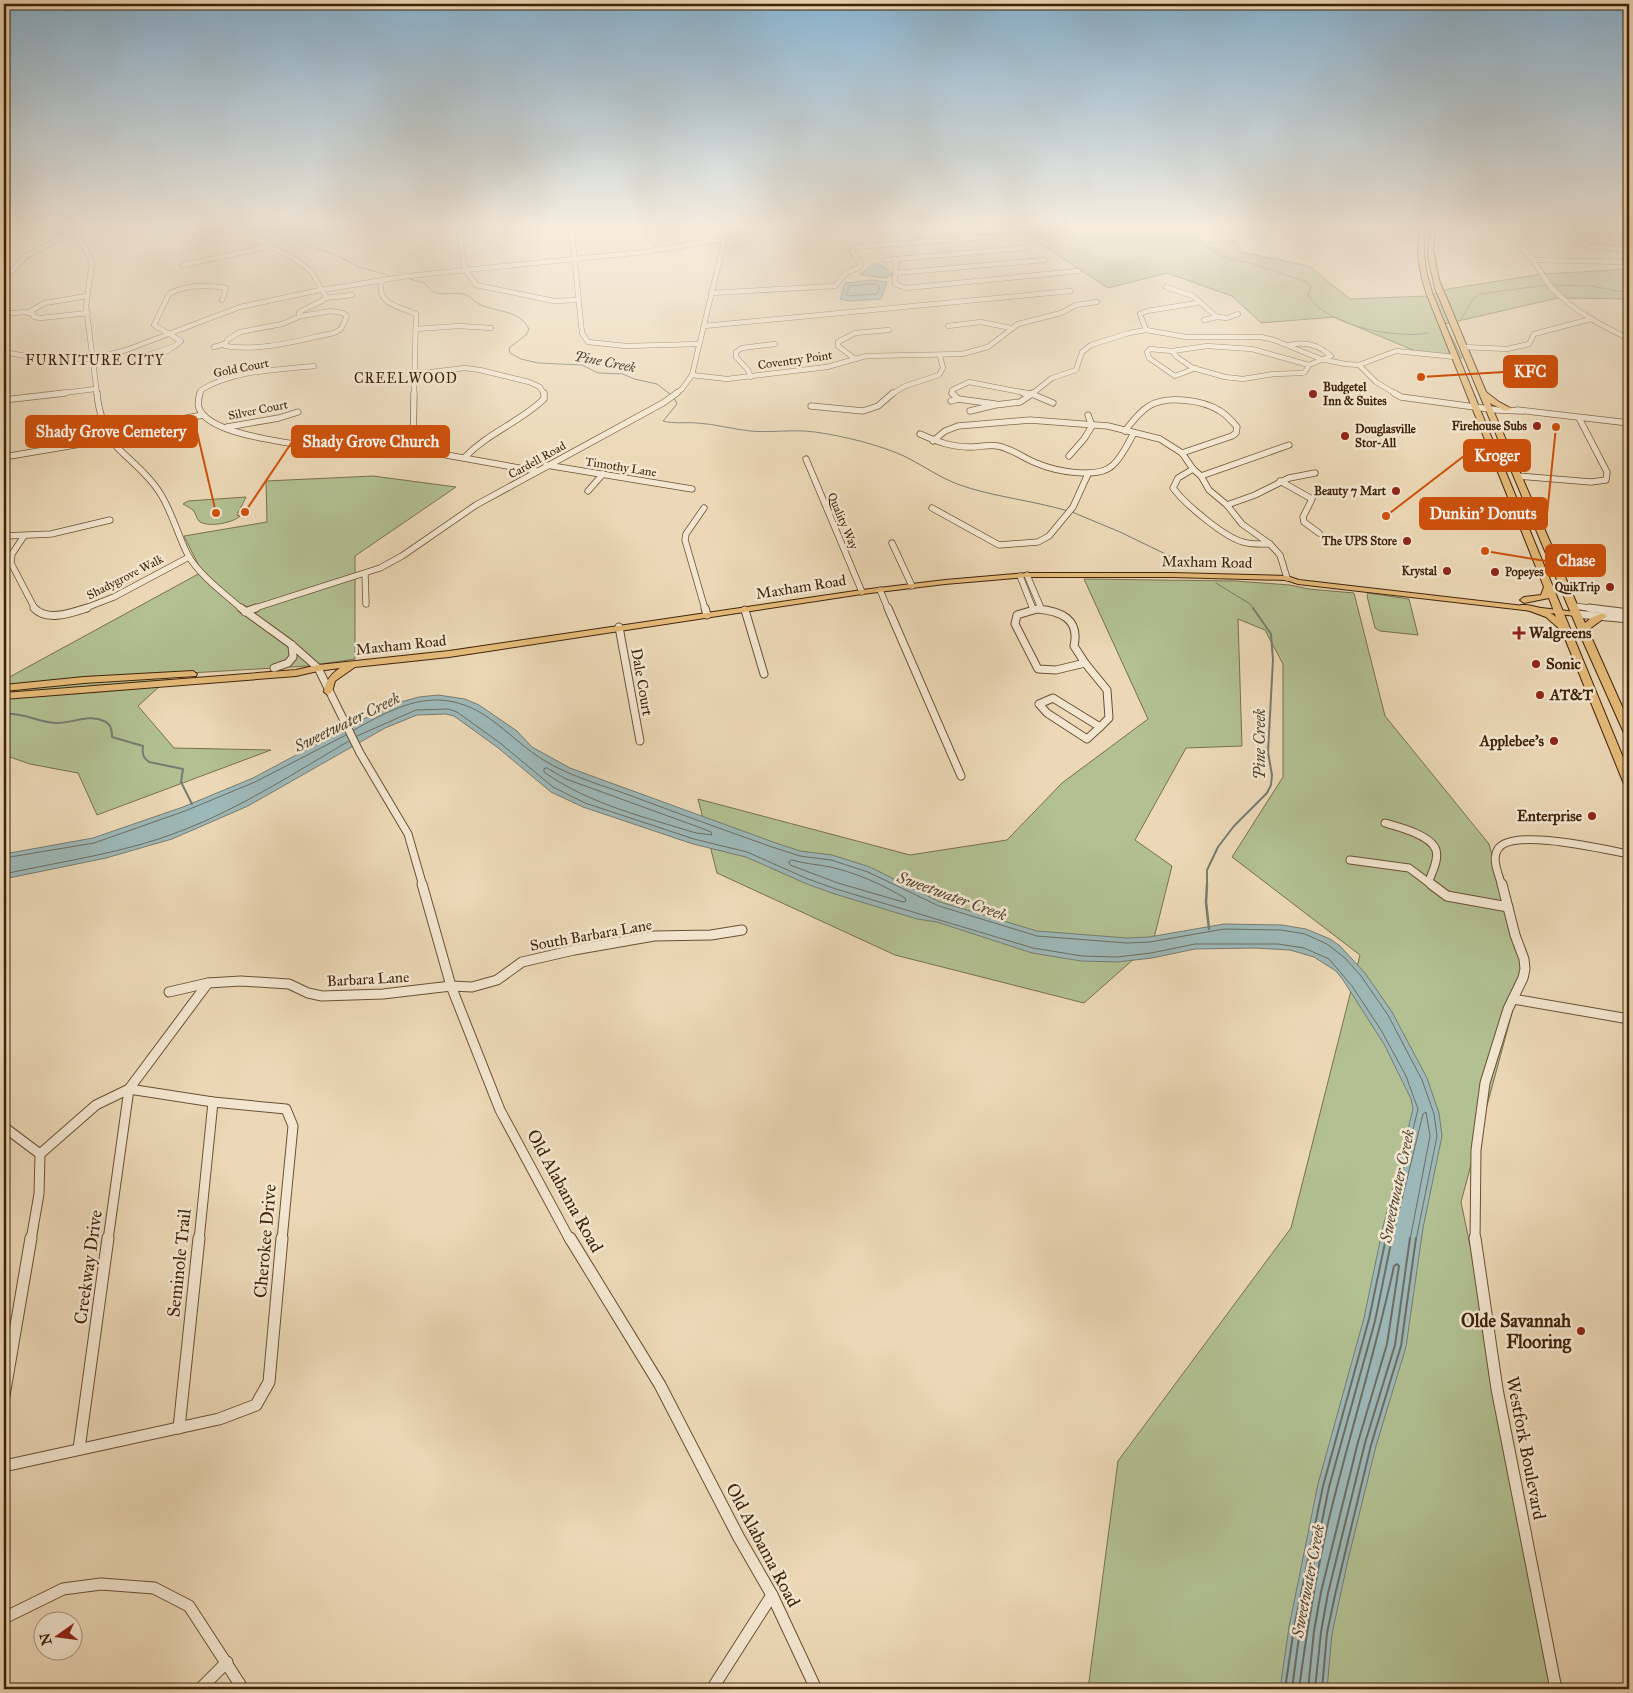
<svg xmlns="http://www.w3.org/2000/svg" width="1633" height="1693" viewBox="0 0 1633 1693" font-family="'IM FELL Great Primer',serif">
<rect width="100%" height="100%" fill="#ecd8b6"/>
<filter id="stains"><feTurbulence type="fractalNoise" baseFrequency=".004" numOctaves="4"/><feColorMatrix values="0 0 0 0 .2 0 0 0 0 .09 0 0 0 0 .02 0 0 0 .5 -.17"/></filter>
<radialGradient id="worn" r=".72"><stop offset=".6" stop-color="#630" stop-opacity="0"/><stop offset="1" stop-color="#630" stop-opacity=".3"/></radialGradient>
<g fill="#b2c092" stroke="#78714c">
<path d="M1040 225H1184L1205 242 1236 240 1241 252 1309 266 1350 299 1428 296 1448 289 1542 274 1629 269V299L1558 298 1445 324 1462 358 1420 353 1334 317 1261 323 1232 296 1167 273 1108 288 1016 228Z"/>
<path d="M373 476 456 487 355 556V659L308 666 173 674 138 706 174 748 271 750 97 815 78 773 30 764 4 755V680L202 572 184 536 267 522 266 481Z"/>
<path d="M246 497 237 515 240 516C233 523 207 528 199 521 196 518 196 513 193 510 191 508 186 506 183 504L188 501Z"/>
<path d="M1084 579 1235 581 1290 585 1309 589 1354 593 1385 716 1489 844 1523 972 1461 1202 1562 1689H1088L1118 1461 1291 1228 1360 955 1232 857 1283 777V664L1265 630 1238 619 1242 746 1186 748 1135 840 1172 866 1153 942 1084 1003 895 955 717 873 698 799 910 855 1007 840 1062 783 1148 719Z"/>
<path d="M1368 593 1409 599 1418 635 1380 631 1375 628 1367 596Z"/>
</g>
<g fill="#9db8b8" stroke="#777c71">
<path d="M874 263 885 267 892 275 885 278 860 275Z"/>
<path d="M872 280 887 282 881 299 850 301 840 299 845 283Z"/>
<path d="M438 695 465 699 479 705 517 731 532 747 570 768 773 842 800 851 832 855 870 867 940 902 1037 931 1127 938 1149 937 1224 924 1282 925 1306 929 1330 939 1340 946 1365 973 1392 1012 1427 1078 1439 1113 1442 1136 1423 1228 1406 1347 1376 1446 1348 1560 1332 1634 1327 1689H1280L1289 1627 1318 1484 1364 1318 1383 1227 1413 1109 1411 1099 1384 1044 1343 980 1336 971 1314 957 1290 950 1254 948 1195 949 1152 958 1117 962 1081 961 1032 953 937 922 917 919 835 894 807 884 746 857 693 844 583 807 551 792 497 747 454 716 446 714 417 715 385 728 248 806 172 839 106 858 4 879V854L93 838 183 807 253 778 390 705 419 697Z"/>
</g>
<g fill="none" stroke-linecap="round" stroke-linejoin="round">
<g stroke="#6e6d60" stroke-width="1">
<path d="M876 284 880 287 877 294 848 296 846 294 850 286Z"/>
<path d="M354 730C379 716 409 699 439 700 479 702 500 728 529 750 558 773 596 783 629 795 677 813 724 830 772 847L800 856 831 860 868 872 939 906 1037 936 1127 943 1150 942 1224 929 1281 930 1305 934 1327 944 1345 958 1361 976 1388 1015 1422 1080 1434 1114 1437 1136 1416 1240"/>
<path d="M357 736 416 710 448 709 457 712 500 743 553 787 585 803 694 839 747 852 808 879 836 889 1033 948 1082 956 1117 957 1151 953 1195 944H1278L1304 948 1329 959 1352 986 1381 1030 1406 1076 1418 1109 1386 1240"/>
<path d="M547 768 566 779 701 828 711 832 712 835 696 833C644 817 589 804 544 772V769Z"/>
<path d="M4 858 94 843 185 811 255 782 346 735"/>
<path d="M792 860C804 864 817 864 830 867 857 873 881 884 905 898L906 901 903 902 838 883 790 865 789 862Z"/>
<path d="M4 874C63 861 125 853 181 831 241 808 294 773 349 741"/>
<path d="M1392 1240 1423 1114 1426 1112 1430 1136 1410 1240"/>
</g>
<g stroke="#6e6d60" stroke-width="2">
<path d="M1285 1689 1294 1628 1323 1486 1369 1319 1386 1238"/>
<path d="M1292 1689 1300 1629 1329 1487 1375 1321 1392 1238"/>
<path d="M1299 1689C1308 1622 1319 1553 1337 1487 1356 1413 1378 1341 1394 1266L1397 1264 1399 1266 1387 1344 1358 1442 1321 1592 1314 1631 1308 1689"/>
<path d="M1315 1689 1321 1632 1328 1593 1365 1443 1395 1345 1410 1238"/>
<path d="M1322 1689 1327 1633 1335 1595 1371 1445 1401 1346 1416 1238"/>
</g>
<g stroke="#777c71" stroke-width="1">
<path d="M283 225 305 244 336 255 359 267 385 274 389 277"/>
<path d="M1183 225 1188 233 1221 256 1257 265 1307 282 1311 287 1308 295C1326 326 1395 339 1428 333"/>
<path d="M406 278 425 283C437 300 445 291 463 294 470 295 473 301 479 304 497 313 519 309 529 329L526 335 509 348 510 353 521 359 538 363 582 365 598 373 623 374 634 379 657 384 671 395"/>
<path d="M1553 285 1591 286 1629 293"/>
<path d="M1461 319 1473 299 1479 294 1547 285"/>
<path d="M674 398 677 404 663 421C675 424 685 422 697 423 715 424 732 429 750 431 771 433 793 429 815 432 843 436 881 445 906 457 924 466 939 477 957 484 993 497 1031 500 1068 511"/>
<path d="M1072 512 1120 532 1184 563"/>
<path d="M1216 583 1250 604 1254 609"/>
</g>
<g stroke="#777c71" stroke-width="2">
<path d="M4 714C24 712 39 723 57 723 73 723 89 714 104 721 111 724 112 730 112 737L143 746C142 754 143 758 149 762L183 769 181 782 192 804"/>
<path d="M1207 886V870L1218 847 1234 826 1267 793 1271 785 1272 775 1268 752 1273 660 1271 634 1253 608"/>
</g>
<path stroke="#777c71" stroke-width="2.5" d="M1207 884 1206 902 1209 929"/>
<defs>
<g id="minor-far4">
<path d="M67 225 86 249 92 263 86 306 97 394"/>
<path d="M208 225 214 228 244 232 296 260 311 271 326 297 322 301 301 311 299 313 301 316"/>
<path d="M319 225 317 230C328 235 338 235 349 232"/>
<path d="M458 225 465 269 476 285 554 301 578 300"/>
<path d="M571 225 582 333 588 342 626 346 699 344"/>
<path d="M760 225 761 231"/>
<path d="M820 225 842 229 870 227 871 225"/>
<path d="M1490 225C1507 235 1523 246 1534 262 1540 270 1545 280 1552 288 1573 311 1601 325 1629 339"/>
<path d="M1508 225 1528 237"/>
<path d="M1539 225 1550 232 1574 237 1590 246 1629 250"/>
<path d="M1540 227 1554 225"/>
<path d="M383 233 460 227"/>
<path d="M4 235 71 230"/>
<path d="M571 235 621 231 639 225"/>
<path d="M706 239 727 226"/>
<path d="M186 240 214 228"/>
<path d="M896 259 895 284 906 288 1078 271"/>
<path d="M885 260 1023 248"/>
<path d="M1533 260 1629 262"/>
<path d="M183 265 271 246"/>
<path d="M895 273 1044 260"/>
<path d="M4 279 26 256 73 232"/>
<path d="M382 280C375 304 398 306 416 314L414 394"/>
<path d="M1166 287 1193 296 1217 317 1204 320"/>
<path d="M711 293 835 286 846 273 860 267V263L852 251 855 247 1010 235"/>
<path d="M325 298 352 295"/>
<path d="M331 311 343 313 347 316 341 329 334 333C299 340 261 352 225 346L227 340 240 332 282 324 301 316Z"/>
<path d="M29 312 45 303 87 296"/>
<path d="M4 314 25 312 33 314 34 317 41 318 88 313"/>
<path d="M1217 317 1227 318 1238 314"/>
<path d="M704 326 1070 291"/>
<path d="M948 326 981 322 1011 328"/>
<path d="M416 329 459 326 491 328"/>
<path d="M1146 330 1140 314 1147 311 1197 303"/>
<path d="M1289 345C1305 341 1319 345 1331 356L1309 365"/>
<path d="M175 346 136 359 134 362 137 364C154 360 168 352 181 341L154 325 169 294C186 284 207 285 226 288L222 300"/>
<path d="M1207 346 1252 349 1309 365 1305 372 1302 373 1274 374 1243 379 1225 377 1193 368 1177 357 1172 351Z"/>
<path d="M214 347 224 344"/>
<path d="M1463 347 1507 349 1529 344 1534 334 1591 319"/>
<path d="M1172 351 1150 349 1147 352 1149 358 1175 376 1196 368"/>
<path d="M4 352 48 360 93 359 126 350 240 307 315 291 408 276 643 252 725 239"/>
<path d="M855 359 838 346V342L855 333 889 330"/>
<path d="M1359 365 1376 382 1396 394"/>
<path d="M414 374 465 368 480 370 529 382 540 387 544 394"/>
<path d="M692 375 727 379 827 367 866 356 962 354 988 347 1018 324 1061 313 1076 305 1097 302"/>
<path d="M751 377 748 370 736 357V352L742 348 775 344"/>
<path d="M55 394 95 389"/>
<path d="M200 394 201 390C234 370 277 370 314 366"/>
<path d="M675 394 682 389 692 375 728 225"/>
<path d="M892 394 905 386 939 375 943 368 940 356"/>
<path d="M952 394V390L969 382 1031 394"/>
<path d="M1032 394 1052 378 1076 370 1082 352 1091 345 1129 333 1146 330 1186 337H1261L1274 340 1321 359 1345 364 1359 365 1396 351 1455 357"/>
</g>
<g id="minor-far3">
<path d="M97 393C98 409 105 433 116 446 130 461 146 472 158 490 172 510 177 534 188 555 198 574 226 595 242 609"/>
<path d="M200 393C199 397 197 403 199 408 208 433 275 440 299 445"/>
<path d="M952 393 958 399"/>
<path d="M1033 393 1032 394 1053 403"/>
<path d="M1394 393 1401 397 1497 410 1522 411"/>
<path d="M4 400 65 393"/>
<path d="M951 401 958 399 995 404"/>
<path d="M811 406 863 411 878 406 893 393"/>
<path d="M1517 410 1629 423"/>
<path d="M970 411 995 405 1020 402 1032 394 1023 393"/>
<path d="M227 427 279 418 298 412"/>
<path d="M1125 431C1132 422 1139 412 1149 406 1167 395 1203 400 1220 411 1227 415 1232 421 1237 427L1236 433 1232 436 1182 453"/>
<path d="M920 434C938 442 951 447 971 447 980 447 990 444 998 446 1013 449 1023 458 1036 463 1055 471 1098 480 1113 465 1122 457 1128 443 1134 433"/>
<path d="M933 441 945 431 958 426 1030 420 1108 426 1160 439 1182 453 1193 469 1201 476 1209 490 1227 505 1242 524 1270 544 1280 555 1287 578"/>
<path d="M413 449 414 393"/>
<path d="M368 452H396L413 449 536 471"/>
<path d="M1069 456 1084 439 1092 426 1088 415"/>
<path d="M4 457 110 439 171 421 203 415"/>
<path d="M465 457C488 433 520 422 544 399V393"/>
<path d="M806 459 862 592"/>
<path d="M546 465 692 489"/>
<path d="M1193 469 1178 478 1173 488C1185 504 1224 537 1243 542 1252 545 1261 544 1270 544"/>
<path d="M1201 476 1289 445"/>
<path d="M1518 476 1591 482 1606 480 1607 472 1579 418"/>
<path d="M1280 481 1312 499 1303 517 1304 522 1319 533"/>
<path d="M588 491 603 474"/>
<path d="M1227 505 1255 495 1289 478 1315 473"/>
<path d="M704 508 686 534 685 540 705 609"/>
<path d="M932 508 999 545 1038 542 1049 536 1073 507 1088 474"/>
<path d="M4 536 51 534 110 520"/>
<path d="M24 536 12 554 11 563 35 609"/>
<path d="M892 543 912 586"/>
<path d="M365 574 366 604"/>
<path d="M1027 575 1041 608"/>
<path d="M1020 576 1033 609"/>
<path d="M880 590 888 609"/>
<path d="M1573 606 1599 609"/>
<path d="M83 609 114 597 189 557"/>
<path d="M252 609 380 568 402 556 476 505 663 403 677 393"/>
<path d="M1036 609H1039"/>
</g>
<g id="minor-far2">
<path d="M34 608C47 622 71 613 87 608"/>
<path d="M241 608 292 645 318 668 360 753 408 834 423 886"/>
<path d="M705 608 707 615"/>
<path d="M888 608 961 776"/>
<path d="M1589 608 1629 613"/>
<path d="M1037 609C1061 611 1080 619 1074 646L1085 663 1056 670 1038 669 1015 624 1017 615Z"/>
<path d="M745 610 764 674"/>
<path d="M245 612 256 608"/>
<path d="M1576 614 1629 619"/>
<path d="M619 627 640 741"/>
<path d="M1085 663 1107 690 1109 718 1100 727"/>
<path d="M274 668 288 663 293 657 292 645"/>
<path d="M1053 698 1100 727 1087 739 1047 713 1039 704Z"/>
<path d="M1385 823C1399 827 1431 835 1436 850 1439 860 1432 872 1429 881"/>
<path d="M1350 860 1409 868 1433 886"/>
<path d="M1502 886C1499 875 1491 859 1498 849 1512 827 1606 850 1629 854"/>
</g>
<g id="minor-far1">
<path d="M422 884 451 986 500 1110 570 1240"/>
<path d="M1431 884 1447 896 1508 907"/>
<path d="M169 992 208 983 241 981 289 984 308 993 322 996 383 994 451 986 472 987 497 980 522 962 574 950 654 936 711 935 742 930"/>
<path d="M1513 999 1629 1019"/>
<path d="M129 1089 213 1102 286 1109 293 1126 282 1240"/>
<path d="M4 1127 40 1154 39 1194 31 1240"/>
<path d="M40 1154 96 1105 129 1089 208 983"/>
<path d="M108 1240 129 1089"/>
<path d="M199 1240 213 1102"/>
<path d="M1475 1240 1476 1150 1485 1083 1508 1009 1523 978 1525 969 1524 959 1515 935 1502 884"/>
</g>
<g id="minor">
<path d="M570 1238 660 1385 738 1536 772 1595 816 1689"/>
<path d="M1475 1238 1497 1389 1556 1689"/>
<path d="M4 1396 31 1238"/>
<path d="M179 1428 199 1238"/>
<path d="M79 1449 108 1238"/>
<path d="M4 1466 219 1419 256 1405 269 1382 282 1238"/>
<path d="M4 1618 63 1589 101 1584 154 1588 189 1606 243 1689"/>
<path d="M200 1689 227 1662"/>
<path d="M712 1689 772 1595"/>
</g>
<g id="major">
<path d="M1027 573H1172L1287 576 1299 580 1576 612 1580 614 1576 616 1298 584 1286 580 1172 577H1027L945 584 862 594 449 657 355 667 335 681 332 692 328 695 324 692C325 681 331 674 340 668L318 671 296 676 4 699V693L296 670 318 665 449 651 862 590 945 580Z"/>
<path d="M193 671 197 674 196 676 84 683 4 691V685L84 677Z"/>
</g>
<g id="highway">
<path d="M1421 225H1427C1421 250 1425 271 1433 295L1629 772V788L1624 784 1562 631 1546 617 1519 607 1521 605C1531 604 1549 610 1556 617L1549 598 1524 603 1520 600 1524 597 1541 595 1544 587 1427 295C1419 271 1415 250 1421 225Z"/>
<path d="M1430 225H1436L1433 249 1439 280 1486 392 1499 402 1512 409 1505 411 1490 403 1585 623 1591 618 1602 613 1607 616 1588 630 1629 722V736L1624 733 1578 630 1435 288 1428 257Z"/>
</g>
</defs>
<use href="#minor-far4" stroke="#6a5033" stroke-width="5.5"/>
<use href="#minor-far3" stroke="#6a5033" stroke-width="7"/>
<use href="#minor-far2" stroke="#6a5033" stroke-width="9"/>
<use href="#minor-far1" stroke="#6a5033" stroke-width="11"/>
<use href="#minor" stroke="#6a5033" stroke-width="13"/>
<use href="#major" stroke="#3f2207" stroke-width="2"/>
<use href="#highway" stroke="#3f2207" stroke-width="2"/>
<use href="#minor-far4" stroke="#f3e6d0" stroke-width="4.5"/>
<use href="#minor-far3" stroke="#f3e6d0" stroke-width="5.5"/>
<use href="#minor-far2" stroke="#f3e6d0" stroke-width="7"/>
<use href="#minor-far1" stroke="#f3e6d0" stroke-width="9"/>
<use href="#minor" stroke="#f3e6d0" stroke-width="11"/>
<use href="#major" fill="#e6bc7b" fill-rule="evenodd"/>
<use href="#highway" fill="#e6bc7b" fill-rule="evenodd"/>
</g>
<linearGradient id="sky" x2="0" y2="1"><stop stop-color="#8ab6d5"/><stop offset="0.49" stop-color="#f6edde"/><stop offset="1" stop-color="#f6edde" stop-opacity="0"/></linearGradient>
<rect width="1633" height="462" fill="url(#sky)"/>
<g fill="#8f2418" stroke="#f3e6d0" stroke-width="2">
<circle cx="1313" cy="394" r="5"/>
<circle cx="1537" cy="426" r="5"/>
<circle cx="1345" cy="436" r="5"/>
<circle cx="1396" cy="491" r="5"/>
<circle cx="1407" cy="541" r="5"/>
<circle cx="1447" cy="571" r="5"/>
<circle cx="1495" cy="572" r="5"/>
<circle cx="1610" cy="587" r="5"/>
<path d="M1516.5 625.5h5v5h5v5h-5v5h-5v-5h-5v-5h5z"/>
<circle cx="1536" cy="664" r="5"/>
<circle cx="1540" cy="695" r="5"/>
<circle cx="1554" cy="741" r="5"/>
<circle cx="1592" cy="816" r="5"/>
<circle cx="1581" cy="1331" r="5"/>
</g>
<g text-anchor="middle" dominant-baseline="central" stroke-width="5" stroke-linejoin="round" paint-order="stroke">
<g font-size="12" fill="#3f2207" stroke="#f3e6d0">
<text transform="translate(795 360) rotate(-8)">Coventry Point</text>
<text transform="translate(241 368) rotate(-11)">Gold Court</text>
<text transform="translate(258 410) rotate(-11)">Silver Court</text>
<text transform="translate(537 460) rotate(-29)">Cardell Road</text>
<text transform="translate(621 467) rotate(9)">Timothy Lane</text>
<text transform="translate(843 521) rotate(67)">Quality Way</text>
<text transform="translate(125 577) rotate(-27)">Shadygrove Walk</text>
</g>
<g font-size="12" font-weight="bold" fill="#3f2207" stroke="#f3e6d0" text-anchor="end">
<text x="1323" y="387" text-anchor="start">Budgetel<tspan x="1323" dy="14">Inn &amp; Suites</tspan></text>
<text x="1527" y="426">Firehouse Subs</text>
<text x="1355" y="429" text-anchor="start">Douglasville<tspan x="1355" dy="14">Stor-All</tspan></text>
<text x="1386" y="491">Beauty 7 Mart</text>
<text x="1397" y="541">The UPS Store</text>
<text x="1437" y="571">Krystal</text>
<text x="1505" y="572" text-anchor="start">Popeyes</text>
<text x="1600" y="587">QuikTrip</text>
</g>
<g font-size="14" letter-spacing="1" fill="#3f2207" stroke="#f3e6d0">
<text x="95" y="360">FURNITURE CITY</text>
<text x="406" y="378">CREELWOOD</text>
</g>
<g font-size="14" font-style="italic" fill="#564833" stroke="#f3e6d0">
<text transform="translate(605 362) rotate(11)">Pine Creek</text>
</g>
<g font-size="15" fill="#3f2207" stroke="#f3e6d0">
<text transform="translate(1207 562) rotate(1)">Maxham Road</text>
<text transform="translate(801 587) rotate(-9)">Maxham Road</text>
<text transform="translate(401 645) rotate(-6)">Maxham Road</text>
<text transform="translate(642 682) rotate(80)">Dale Court</text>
<text transform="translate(591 935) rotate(-10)">South Barbara Lane</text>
<text transform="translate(368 979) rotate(-3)">Barbara Lane</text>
</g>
<g font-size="15" font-weight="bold" fill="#3f2207" stroke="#f3e6d0" text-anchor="start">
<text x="1529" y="633">Walgreens</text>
<text x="1546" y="664">Sonic</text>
<text x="1550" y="695">AT&amp;T</text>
<text x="1544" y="741" text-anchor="end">Applebee's</text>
<text x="1582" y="816" text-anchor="end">Enterprise</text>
</g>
<g font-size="16" font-style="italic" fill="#564833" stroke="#f3e6d0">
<text transform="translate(347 722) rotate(-26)">Sweetwater Creek</text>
<text transform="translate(1259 744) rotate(-90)">Pine Creek</text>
<text transform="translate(952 896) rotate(20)">Sweetwater Creek</text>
<text transform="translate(1397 1186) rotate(-78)">Sweetwater Creek</text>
<text transform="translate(1308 1581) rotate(-79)">Sweetwater Creek</text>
</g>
<g font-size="18" fill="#3f2207" stroke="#f3e6d0">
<text transform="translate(565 1191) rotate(61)">Old Alabama Road</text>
<text transform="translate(265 1241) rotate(-85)">Cherokee Drive</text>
<text transform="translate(179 1263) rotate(-84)">Seminole Trail</text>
<text transform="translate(88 1267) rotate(-82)">Creekway Drive</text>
<text transform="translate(1526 1448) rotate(79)">Westfork Boulevard</text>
<text transform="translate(763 1545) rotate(62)">Old Alabama Road</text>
</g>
<g font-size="18" font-weight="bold" fill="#3f2207" stroke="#f3e6d0" text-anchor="end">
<text x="1571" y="1321">Olde Savannah<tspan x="1571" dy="21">Flooring</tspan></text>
</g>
</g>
<path fill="none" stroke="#cf510b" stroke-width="2" d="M1421 377L1504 372M216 513L197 432M245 512L292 442M1386 516L1464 456M1556 427L1547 514M1485 551L1546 561"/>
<g fill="#cf510b" stroke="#f3e6d0" stroke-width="2">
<circle cx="1421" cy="377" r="5"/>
<circle cx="216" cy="513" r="5"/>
<circle cx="245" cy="512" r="5"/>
<circle cx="1386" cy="516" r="5"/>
<circle cx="1556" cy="427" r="5"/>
<circle cx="1485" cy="551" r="5"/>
</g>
<g fill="#cf510b" stroke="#cf510b" stroke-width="2">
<rect x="1504" y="356" width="53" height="31" rx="5"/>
<rect x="26" y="416" width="171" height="31" rx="5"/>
<rect x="292" y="426" width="157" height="31" rx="5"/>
<rect x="1464" y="440" width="66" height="31" rx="5"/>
<rect x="1420" y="498" width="127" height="31" rx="5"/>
<rect x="1546" y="545" width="59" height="31" rx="5"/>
</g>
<g font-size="16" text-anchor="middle" font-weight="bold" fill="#fff">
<text x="1530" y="377">KFC</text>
<text x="111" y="437">Shady Grove Cemetery</text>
<text x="371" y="447">Shady Grove Church</text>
<text x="1497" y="461">Kroger</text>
<text x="1483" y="519">Dunkin' Donuts</text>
<text x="1576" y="566">Chase</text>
</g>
<rect width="1633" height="1693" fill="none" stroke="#ecd8b6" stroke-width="20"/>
<rect x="5" y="5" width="1623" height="1683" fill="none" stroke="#3f2207" stroke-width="2.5"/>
<rect x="10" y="10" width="1613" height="1673" fill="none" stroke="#3f2207"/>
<g transform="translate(58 1636) rotate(256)"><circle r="24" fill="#f3e6d0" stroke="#ab9880"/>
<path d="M0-4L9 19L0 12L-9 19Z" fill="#8f2418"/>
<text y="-8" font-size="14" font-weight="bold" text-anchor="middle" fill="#3f2207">N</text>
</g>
<rect width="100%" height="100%" filter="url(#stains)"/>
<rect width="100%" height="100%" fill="url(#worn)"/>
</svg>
